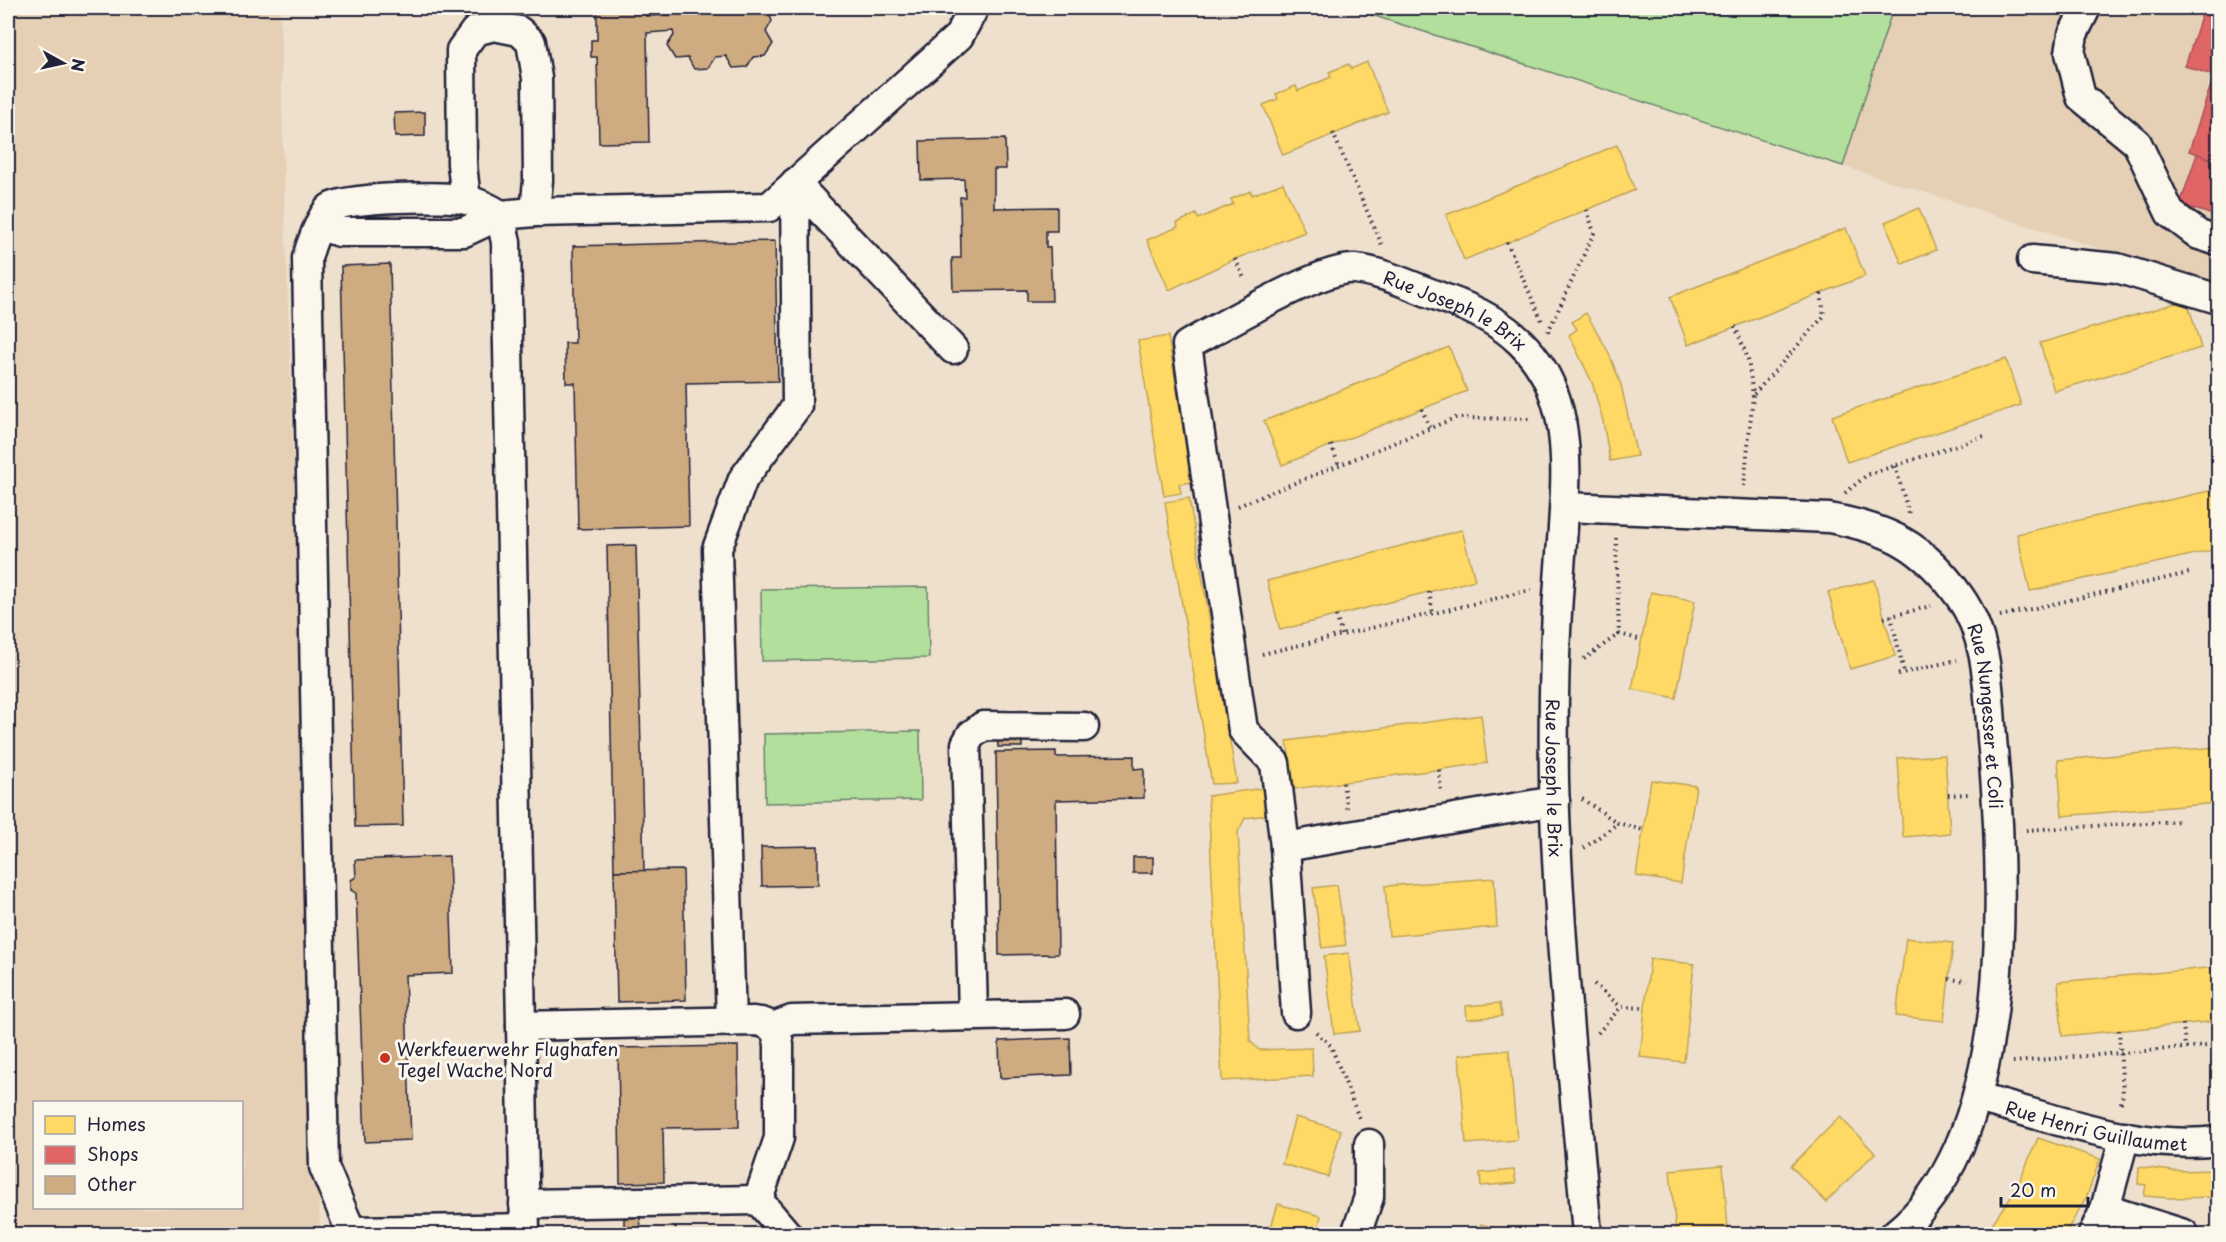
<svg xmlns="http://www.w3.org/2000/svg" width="2226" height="1242" viewBox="0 0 2226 1242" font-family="'Playpen Sans',sans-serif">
<rect width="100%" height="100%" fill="#eee0cc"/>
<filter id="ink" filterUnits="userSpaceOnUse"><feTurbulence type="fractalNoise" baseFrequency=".0167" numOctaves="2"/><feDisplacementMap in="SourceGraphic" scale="12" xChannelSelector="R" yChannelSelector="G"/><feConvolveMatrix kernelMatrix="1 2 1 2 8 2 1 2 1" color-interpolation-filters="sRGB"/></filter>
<g filter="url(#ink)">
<g fill="#e5d0b6" fill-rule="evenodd">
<path d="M8 8H280L284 185 320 1234H8ZM34 1102H242V1208H34Z"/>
<path d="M1893 8H2218V287L1843 166Z"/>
</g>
<g fill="#b3df9d" stroke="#6a806c" stroke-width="1.5">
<path d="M1350 8H1893L1843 166Z"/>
<path d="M928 587 929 658 762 661 761 589Z"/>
<path d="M920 731 921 800 765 803 764 734Z"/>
</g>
<g fill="#ffd966" stroke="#bda259" stroke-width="1.5">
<path d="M1367 62 1388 112 1283 155 1263 105 1278 99 1276 94 1296 86 1298 91 1331 77 1329 72 1349 64 1351 69Z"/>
<path d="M1617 145 1635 190 1464 260 1446 215Z"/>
<path d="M1283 183 1305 232 1235 259 1169 290 1147 240 1178 227 1177 223 1196 214 1198 219 1233 204 1231 199 1251 191 1252 195Z"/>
<path d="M1919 208 1936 250 1902 264 1885 222Z"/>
<path d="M1846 228 1865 276 1688 345 1670 297Z"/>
<path d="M2187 300 2201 348 2054 391 2040 343Z"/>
<path d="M1586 313 1609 353 1621 385 1637 456 1610 461 1603 421 1592 382 1569 335 1577 329 1572 322Z"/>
<path d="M1168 336 1192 482 1179 484 1181 493 1164 496 1138 341Z"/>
<path d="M1449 347 1467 391 1282 465 1264 421Z"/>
<path d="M2006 359 2021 405 1847 462 1832 416Z"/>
<path d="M2218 489V549L2030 591 2017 534Z"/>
<path d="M1189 498 1237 783 1212 784 1165 502Z"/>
<path d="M1462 530 1475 580 1280 630 1267 581Z"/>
<path d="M1874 580 1895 656 1850 669 1828 592Z"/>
<path d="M1651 592 1695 601 1676 698 1632 689Z"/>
<path d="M1481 715 1487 763 1294 789 1287 741Z"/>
<path d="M2218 747V803L2062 816 2058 760Z"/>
<path d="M1945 755 1950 833 1903 837 1898 758Z"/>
<path d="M1651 780 1696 786 1681 883 1636 876Z"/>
<path d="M1270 787 1273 814 1245 818 1238 832 1250 1041 1259 1050 1312 1048 1313 1076 1222 1081 1208 796Z"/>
<path d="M1494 878 1497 927 1389 936 1385 886Z"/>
<path d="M1337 885 1346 945 1322 948 1313 888Z"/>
<path d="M1906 938 1953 943 1944 1021 1896 1016Z"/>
<path d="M1349 953 1360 1031 1334 1034 1324 956Z"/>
<path d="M1650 959 1694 964 1684 1062 1640 1057Z"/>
<path d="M2218 967V1021L2062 1036 2058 982Z"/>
<path d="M1500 1003 1502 1016 1467 1019 1466 1006Z"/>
<path d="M1509 1050 1517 1140 1466 1144 1459 1055Z"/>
<path d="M1295 1117 1341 1130 1328 1177 1282 1164Z"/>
<path d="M1840 1117 1875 1153 1826 1202 1791 1166Z"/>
<path d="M2038 1138 2100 1159 2087 1196 2065 1234H1985L2016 1189Z"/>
<path d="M1723 1165 1728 1229 1676 1233 1670 1170Z"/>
<path d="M2139 1167 2173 1171 2218 1170V1197L2170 1198 2144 1196 2146 1185 2138 1184Z"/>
<path d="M1514 1170 1516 1183 1481 1186 1480 1173Z"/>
<path d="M1278 1204 1321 1216 1316 1234H1269Z"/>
<path d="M1481 1224 1516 1234H1478Z"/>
</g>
<g fill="#e06666" stroke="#a75259" stroke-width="1.5">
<path d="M2202 14 2218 20V77L2185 66Z"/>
<path d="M2214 76 2218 77V161L2189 151Z"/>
<path d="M2197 154 2218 161V217L2180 204Z"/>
</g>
<g fill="#cfab81" stroke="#22223b" stroke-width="1.5">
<path d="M597 8H646V16L671 15 674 12 671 8H767L772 21 766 32 773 44 765 56 753 57 747 67 733 68 726 56 715 57 708 68 694 69 688 58 675 59 667 46 674 35 673 31 647 33 649 142 599 143 597 57H591V40H597Z"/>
<path d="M425 112V136L395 137 394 113Z"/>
<path d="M1005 139 1006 169H994V208L1057 207V231H1046V247H1050L1052 301H1027V290L953 291 952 258H961L960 197H965L964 179 921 180 920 141Z"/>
<path d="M775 241 778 381 686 383 689 526 578 529 575 383H566L565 343H575L573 246Z"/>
<path d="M390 264 403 826 355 827 341 266Z"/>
<path d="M636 545 644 871H614L607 546Z"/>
<path d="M997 735H1022V747H998Z"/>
<path d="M1056 751V757L1134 756V769L1144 768V798L1056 800 1058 954 999 955 996 752Z"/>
<path d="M818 846V885L762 886 761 847Z"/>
<path d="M449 856 453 973 405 975 411 1140 365 1142 356 893 351 890V880L356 877 355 860Z"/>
<rect x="1133" y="857" width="20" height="16"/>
<path d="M683 870 686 1000 617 1002 614 871Z"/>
<path d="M1070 1038 1071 1075 1000 1078 999 1041Z"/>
<path d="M738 1046 739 1127 663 1128 664 1182 620 1183 618 1048Z"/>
<path d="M640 1217 641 1228 624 1229V1218Z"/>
</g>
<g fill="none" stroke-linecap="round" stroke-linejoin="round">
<defs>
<g id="minor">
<path d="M2086 8 2073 34 2070 53 2081 97 2137 143 2170 213 2199 235 2218 241"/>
<path d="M795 183 953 349"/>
<path d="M466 200 462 164 461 50 475 31 494 26 519 31 531 42 537 78 538 180 535 212"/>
<path d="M320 226 340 232H464L500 215 535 212 769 207 959 36 974 8"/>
<path d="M2032 260 2117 268 2218 299"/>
<path id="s1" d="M1565 507 1829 518C1889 529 1923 545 1960 597 1991 641 1988 699 1993 750 2005 888 2015 1139 1895 1234"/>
<path d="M1285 847 1555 801"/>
<path id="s2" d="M1296 1013 1285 847 1275 763 1243 730 1187 345C1221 327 1322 266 1355 269 1385 272 1417 289 1446 299 1590 350 1567 459 1559 582 1554 648 1553 715 1554 781 1558 933 1574 1083 1587 1234"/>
<path d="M973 1014 966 744 971 735 983 726 1084 727"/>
<path d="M731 1022 717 549 743 479 797 406 795 183"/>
<path d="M521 1026 753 1021C769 1022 777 1028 779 1045V1138L758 1200 787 1234"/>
<path d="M773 1027 792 1020 1065 1014"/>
<path id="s3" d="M1977 1098C2055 1118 2137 1151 2218 1141"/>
<path d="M524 1204 758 1200"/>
<path d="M2105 1209 2184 1234"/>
<path d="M352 1231 525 1228"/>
<path d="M352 1234 324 1167 307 258C310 247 321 215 330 208 346 197 445 195 467 200 479 203 490 208 500 215L506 242 525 1234"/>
<path d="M1356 1234 1369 1197V1144"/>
<path d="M2093 1234 2105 1209 2125 1136"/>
</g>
</defs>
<use href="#minor" stroke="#22223b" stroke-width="33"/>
<g stroke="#22223b" stroke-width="4" stroke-dasharray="1.5 4.5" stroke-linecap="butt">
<path d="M1333 133 1382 245"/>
<path d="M1507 242 1543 324"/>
<path d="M1235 259 1245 280"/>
<path d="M1735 326 1748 359 1753 395 1744 486"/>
<path d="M1548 332 1594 233 1587 210"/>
<path d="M1754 394 1824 316 1821 293"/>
<path d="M1422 409 1430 429"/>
<path d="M1331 445 1339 465"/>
<path d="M1895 466 1909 514"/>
<path d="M1845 493 1867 475 1984 436"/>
<path d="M1238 506 1455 418 1531 419"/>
<path d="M1616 538 1619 634 1642 640"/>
<path d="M1429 592 1433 614"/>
<path d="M1336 616 1342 635"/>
<path d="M1891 616 1904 672"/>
<path d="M2000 616 2189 573"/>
<path d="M1884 618 1931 606"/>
<path d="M1262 654 1531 590"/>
<path d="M1584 659 1619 634"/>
<path d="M1898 674 1957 660"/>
<path d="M1439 770 1441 793"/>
<path d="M1343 783 1347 809"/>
<path d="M1948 795 1969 794"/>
<path d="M1582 799 1618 823 1643 830"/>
<path d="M2026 830 2181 821"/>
<path d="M1584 848 1618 823"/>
<path d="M1949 979 1967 981"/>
<path d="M1594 984 1621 1007"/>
<path d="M2183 1024 2185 1047"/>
<path d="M2119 1030 2123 1094 2120 1107"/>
<path d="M1316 1032 1331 1046 1359 1118"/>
<path d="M1598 1033 1621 1007 1645 1008"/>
<path d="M2013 1062 2218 1045"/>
</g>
<use href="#minor" stroke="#fbf7ec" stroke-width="28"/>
</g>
</g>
<circle fill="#c8321e" stroke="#fbf7ec" stroke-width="2" cx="385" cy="1058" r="6"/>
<g text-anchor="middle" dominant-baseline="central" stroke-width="6" stroke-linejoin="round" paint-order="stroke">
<g font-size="18" fill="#22223b" stroke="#fbf7ec">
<text stroke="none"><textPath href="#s2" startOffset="981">Rue Joseph le Brix</textPath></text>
<text stroke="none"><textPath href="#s1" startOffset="546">Rue Nungesser et Coli</textPath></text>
<text stroke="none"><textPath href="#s2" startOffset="1502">Rue Joseph le Brix</textPath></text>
<text stroke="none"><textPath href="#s3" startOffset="123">Rue Henri Guillaumet</textPath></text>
</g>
<g font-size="18" fill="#22223b" stroke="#fbf7ec" text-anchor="start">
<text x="397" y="1048">Werkfeuerwehr Flughafen<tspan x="397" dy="21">Tegel Wache Nord</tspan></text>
</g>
</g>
<rect width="2226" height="1242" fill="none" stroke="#fbf7ec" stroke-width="30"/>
<rect x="15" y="15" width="2196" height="1212" fill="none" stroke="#22223b" stroke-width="2" filter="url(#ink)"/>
<rect x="33" y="1101" width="210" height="108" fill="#fbf7ec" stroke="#a4a2a5" stroke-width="1.5"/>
<rect x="45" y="1116" width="30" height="18" fill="#ffd966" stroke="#a4a2a5" stroke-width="1.5"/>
<text x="87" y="1131" font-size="18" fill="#22223b">Homes</text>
<rect x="45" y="1146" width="30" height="18" fill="#e06666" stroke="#a4a2a5" stroke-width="1.5"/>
<text x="87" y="1161" font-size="18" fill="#22223b">Shops</text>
<rect x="45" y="1176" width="30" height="18" fill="#cfab81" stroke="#a4a2a5" stroke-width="1.5"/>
<text x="87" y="1191" font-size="18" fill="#22223b">Other</text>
<g transform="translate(63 63) rotate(98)" stroke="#fbf7ec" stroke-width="4.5" paint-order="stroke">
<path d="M0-4.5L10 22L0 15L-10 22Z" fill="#22223b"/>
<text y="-9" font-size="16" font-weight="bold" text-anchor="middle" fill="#22223b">N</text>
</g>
<path d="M2001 1197v9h87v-9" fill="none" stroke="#22223b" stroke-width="3"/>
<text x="2010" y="1197" font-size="18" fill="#22223b" stroke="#fbf7ec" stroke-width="4.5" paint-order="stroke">20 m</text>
</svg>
